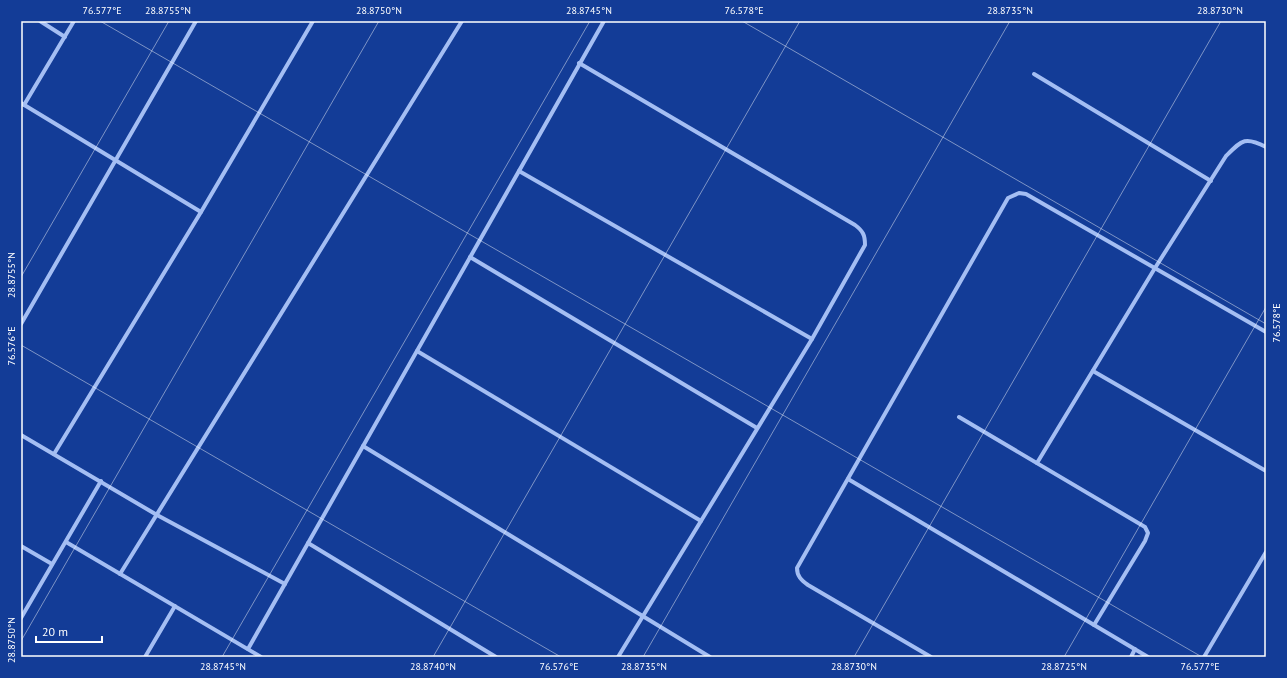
<svg xmlns="http://www.w3.org/2000/svg" width="1287" height="678" viewBox="0 0 1287 678" font-family="'PT Sans',sans-serif">
<rect width="100%" height="100%" fill="#133c97"/>
<g fill="none" stroke-linecap="round" stroke-linejoin="round">
<g stroke="#a4bef3" stroke-width="4">
<path d="M40 21 65 37"/>
<path d="M579 63 855 225C863 231 865 235 865 245L812 339 618 657"/>
<path d="M1034 74 1211 181"/>
<path d="M21 103 201 212"/>
<path d="M24 105 74 21"/>
<path d="M519 171 812 339"/>
<path d="M470 257 757 428"/>
<path d="M21 324 196 21"/>
<path d="M417 351 701 521"/>
<path d="M1093 371 1266 471"/>
<path d="M959 417 1145 527 1148 533 1145 541 1094 625"/>
<path d="M21 435 157 515 285 584"/>
<path d="M363 446 710 657"/>
<path d="M54 454 201 212 313 21"/>
<path d="M1037 463 1155 268 1226 156C1242 140 1245 136 1266 147"/>
<path d="M848 479 1148 657"/>
<path d="M66 542 261 657"/>
<path d="M308 543 496 657"/>
<path d="M21 546 52 564"/>
<path d="M120 574 462 21"/>
<path d="M21 618 101 481"/>
<path d="M248 649 604 21"/>
<path d="M145 657 175 606"/>
<path d="M931 657 808 585C801 580 797 576 797 568L1008 198 1019 193 1026 194 1266 332"/>
<path d="M1131 657 1135 649"/>
<path d="M1204 657 1266 552"/>
</g>
</g>
<path fill="none" stroke="#fff" stroke-width="1" stroke-opacity="0.45" d="M100 21 1202 657M742 21 1266 324M21 277 169 21M21 345 561 657M21 641 379 21M222 657 590 21M433 657 800 21M643 657 1010 21M854 657 1221 21M1064 657 1266 307"/>
<rect width="1287" height="678" fill="none" stroke="#133c97" stroke-width="44"/>
<path d="M36 636v6h66v-6" fill="none" stroke="#ffffff" stroke-width="2"/>
<text x="42" y="636" font-size="12" fill="#ffffff" stroke="#133c97" stroke-width="3" paint-order="stroke">20 m</text>
<rect x="22" y="22" width="1243" height="634" fill="none" stroke="#fff" stroke-width="1.5"/>
<g font-size="10" text-anchor="middle" fill="#fff">
<text x="102" y="14">76.577°E</text>
<text x="168" y="14">28.8755°N</text>
<text x="379" y="14">28.8750°N</text>
<text x="589" y="14">28.8745°N</text>
<text x="744" y="14">76.578°E</text>
<text x="1010" y="14">28.8735°N</text>
<text x="1220" y="14">28.8730°N</text>
<text transform="translate(11 275) rotate(-90)" y="4">28.8755°N</text>
<text transform="translate(1276 323) rotate(-90)" y="4">76.578°E</text>
<text transform="translate(11 346) rotate(-90)" y="4">76.576°E</text>
<text transform="translate(11 640) rotate(-90)" y="4">28.8750°N</text>
<text x="223" y="670">28.8745°N</text>
<text x="433" y="670">28.8740°N</text>
<text x="559" y="670">76.576°E</text>
<text x="644" y="670">28.8735°N</text>
<text x="854" y="670">28.8730°N</text>
<text x="1064" y="670">28.8725°N</text>
<text x="1200" y="670">76.577°E</text>
</g>
</svg>
